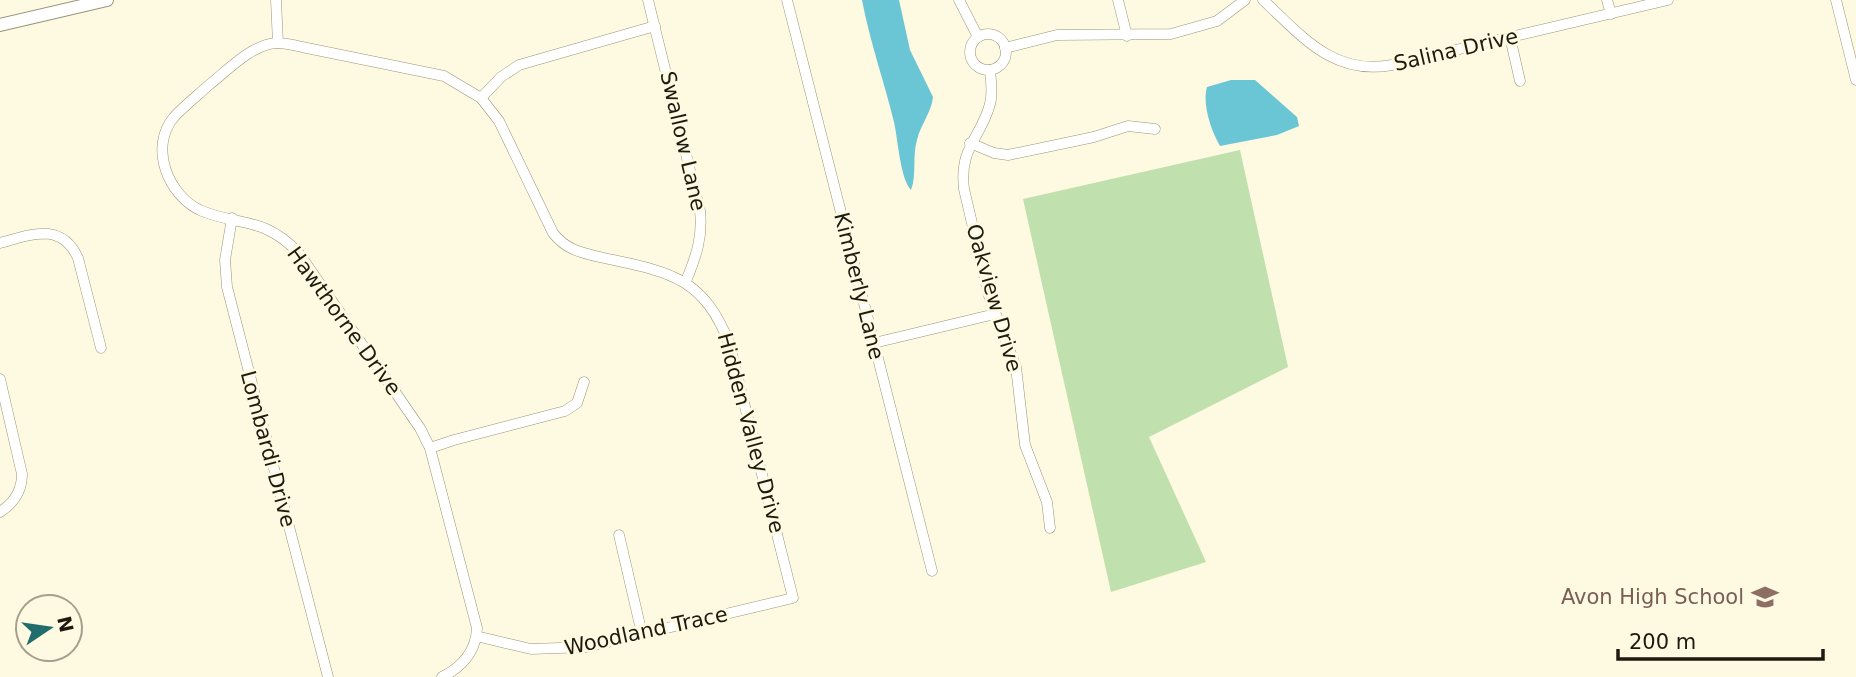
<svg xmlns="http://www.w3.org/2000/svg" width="1856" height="677" viewBox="0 0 1856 677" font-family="'DejaVu Sans',sans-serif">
<rect width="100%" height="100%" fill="#fef9e1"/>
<path fill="#c0e0ad" d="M1240 150 1288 367 1149 437 1206 562 1111 592 1023 199Z"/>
<g fill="#6ac5d5">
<path d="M862 0H899L910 50 933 97C932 111 920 126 917 140 912 156 917 175 911 190 900 178 898 139 894 122 884 81 870 42 862 0Z"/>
<path d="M1231 80H1255L1297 117 1299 126 1277 135 1220 146C1211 131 1202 104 1207 87Z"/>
</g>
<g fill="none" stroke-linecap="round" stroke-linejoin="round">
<defs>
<g id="minor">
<path d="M276 0 278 43"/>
<path d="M648 0 700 211C703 237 696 257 686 281"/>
<path d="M787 0 932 571"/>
<path d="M959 0 978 37"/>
<path d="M1118 0 1127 36"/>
<path d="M1263 0C1302 36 1333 76 1392 65L1668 0"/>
<path d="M1607 0 1611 14"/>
<path d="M1836 0 1856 80"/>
<circle cx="988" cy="52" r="18"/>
<path d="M1510 37 1520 81"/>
<path d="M1005 48 1057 35 1171 34 1217 21 1245 0"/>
<path d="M990 70C991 81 993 93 990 104 981 138 959 147 964 189L989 296 1016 367 1025 445 1047 502 1050 528"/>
<path d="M481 98 501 77 519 65 655 26"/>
<path d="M970 143 994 153 1008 155 1094 137 1128 126 1155 129"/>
<path d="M232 218 225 260 227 287 328 677"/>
<path d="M0 243C30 235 61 221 78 258L101 348"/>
<path d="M874 343 995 314"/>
<path d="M0 379 22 474C22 491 14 503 0 512"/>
<path d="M430 448 454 440 565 411 577 403 584 382"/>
<path d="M619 535 642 634"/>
<path d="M442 677C462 667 476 651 477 628L430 448 420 428 298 252C262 216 242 227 202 211 169 197 148 148 174 117 184 106 198 95 209 85 228 70 251 45 276 43 284 43 294 45 302 47L444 76 481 98 499 121 553 233C567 251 583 253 604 258 668 272 703 276 729 343L793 598 587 647 531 649 476 636"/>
</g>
<path id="major" d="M0 25 107 0"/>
</defs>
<use href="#minor" stroke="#9a9479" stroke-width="11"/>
<use href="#major" stroke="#9a9479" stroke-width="14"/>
<use href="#minor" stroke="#fff" stroke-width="10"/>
<use href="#major" stroke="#fff" stroke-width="12"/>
</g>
<defs>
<symbol id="school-bare" viewBox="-9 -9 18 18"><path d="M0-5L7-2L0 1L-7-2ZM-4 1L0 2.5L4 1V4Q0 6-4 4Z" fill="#8d6e63" stroke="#fef9e1" stroke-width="2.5" paint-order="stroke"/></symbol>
</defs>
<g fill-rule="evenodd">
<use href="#school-bare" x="1746" y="578" width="38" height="38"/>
</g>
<g text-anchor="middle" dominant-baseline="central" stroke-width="6" stroke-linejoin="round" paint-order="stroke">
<g font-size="21" fill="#1d1b10" stroke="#fef9e1">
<text transform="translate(1456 50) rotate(-13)">Salina Drive</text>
<text transform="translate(683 141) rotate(77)">Swallow Lane</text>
<text transform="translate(859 286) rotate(76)">Kimberly Lane</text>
<text transform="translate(994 298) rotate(74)">Oakview Drive</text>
<text transform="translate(344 321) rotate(54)">Hawthorne Drive</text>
<text transform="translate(751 433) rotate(75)">Hidden Valley Drive</text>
<text transform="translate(268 449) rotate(75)">Lombardi Drive</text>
<text transform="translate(646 631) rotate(-12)">Woodland Trace</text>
</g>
<g font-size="21" fill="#785e54" stroke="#fef9e1" text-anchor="end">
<text x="1744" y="597">Avon High School</text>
</g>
</g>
<g transform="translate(49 628) rotate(77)"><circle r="33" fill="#fef9e1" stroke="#a4a08d" stroke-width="2"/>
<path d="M0-5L12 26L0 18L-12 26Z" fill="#216d6d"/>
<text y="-10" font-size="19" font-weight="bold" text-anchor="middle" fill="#1d1b10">N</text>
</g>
<path d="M1618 649v10h205v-10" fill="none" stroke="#1d1b10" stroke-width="3.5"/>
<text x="1629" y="649" font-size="21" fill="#1d1b10" stroke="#fef9e1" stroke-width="5" paint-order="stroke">200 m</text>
</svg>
